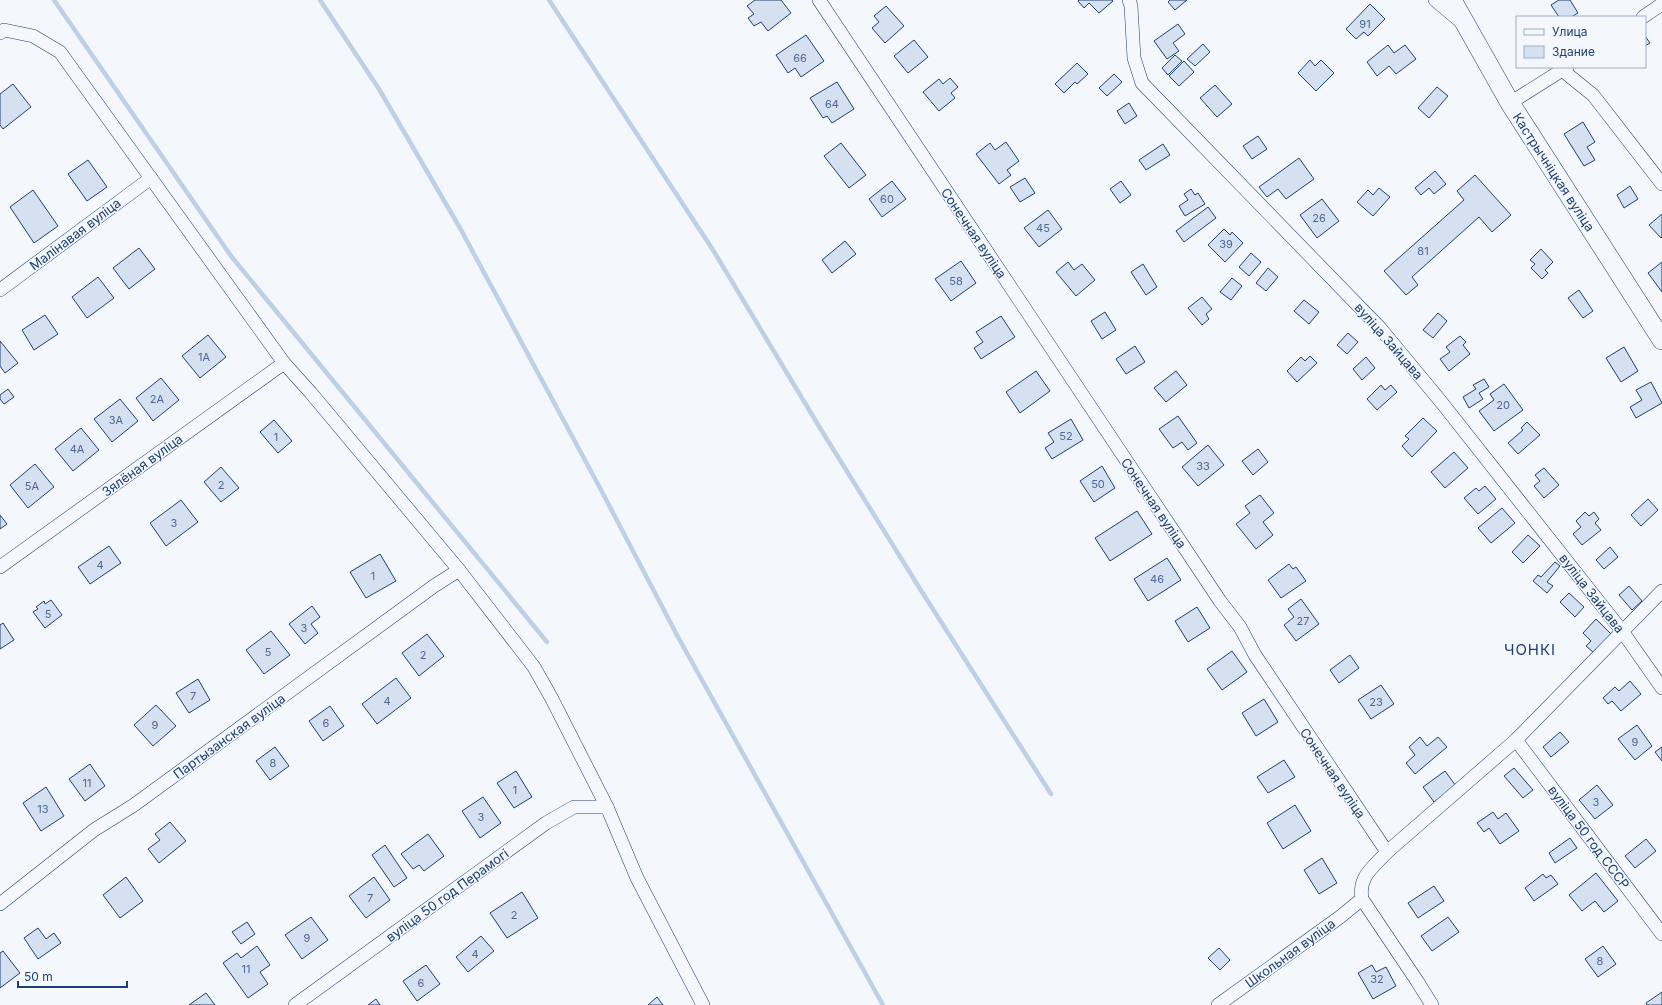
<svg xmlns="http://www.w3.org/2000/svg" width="1662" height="1005" viewBox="0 0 1662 1005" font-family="Inter,sans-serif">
<rect width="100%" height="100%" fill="#f4f7fb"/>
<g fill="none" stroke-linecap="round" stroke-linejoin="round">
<g stroke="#bed0e5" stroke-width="4.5">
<path d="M54 0 231 256 547 642"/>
<path d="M320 0 379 89 460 228 600 488 678 637 883 1005"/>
<path d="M549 0 713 250 820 428 922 592 1051 794"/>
</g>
</g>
<g fill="#d5e0f0" stroke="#1d3f73">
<path d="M755 0H781L791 13 768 31 761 22 754 26 748 18 754 14 747 6Z"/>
<path d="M1079 0H1112L1113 1 1099 13 1089 3 1084 8 1078 1Z"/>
<path d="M1170 0H1187L1175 10 1168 2Z"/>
<path d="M1559 0H1570L1578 13 1571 17H1559L1551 5Z"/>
<path d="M1370 4 1385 19 1368 36 1364 32 1356 39 1346 29Z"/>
<path d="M886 6 904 26 885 43 872 28 879 22 874 16Z"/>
<path d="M1178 24 1185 34 1173 43 1179 51 1167 59 1154 41Z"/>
<path d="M806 35 824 61 801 77 795 68 788 73 776 55Z"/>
<path d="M1645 36 1650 43 1645 46Z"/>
<path d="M914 40 928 57 908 73 894 56Z"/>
<path d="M1203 44 1210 52 1195 66 1187 59Z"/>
<path d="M1388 45 1394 53 1405 45 1416 59 1396 74 1389 66 1377 76 1367 62Z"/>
<path d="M1175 55 1182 61 1168 75 1162 68Z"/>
<path d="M1310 60 1315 66 1321 60 1334 73 1316 91 1298 73Z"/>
<path d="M1184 61 1194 72 1179 86 1169 76Z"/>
<path d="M1077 63 1088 74 1077 84 1075 82 1064 93 1055 84Z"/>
<path d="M1114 74 1122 82 1107 96 1099 88Z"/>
<path d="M950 78 958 87 951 93 955 98 939 111 923 92 939 79 943 84Z"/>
<path d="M837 82 854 109 832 123 827 116 823 118 810 98Z"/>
<path d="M13 84 31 107 3 129 0 125V94Z"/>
<path d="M1215 85 1232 104 1217 117 1200 98Z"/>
<path d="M1437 87 1448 96 1429 118 1418 108Z"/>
<path d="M1129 103 1137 116 1125 124 1117 111Z"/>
<path d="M1583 122 1595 142 1587 147 1595 160 1584 166 1564 134Z"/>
<path d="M1258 136 1267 149 1252 159 1243 146Z"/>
<path d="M1006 142 1019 161 1007 170 1011 175 999 184 976 154 990 143 995 150Z"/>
<path d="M841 143 866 175 849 188 824 156Z"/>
<path d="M1163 144 1170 155 1146 170 1139 160Z"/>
<path d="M1299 158 1314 179 1286 199 1278 189 1267 197 1259 187Z"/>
<path d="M88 160 107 187 87 201 68 174Z"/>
<path d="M1435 171 1446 184 1434 194 1429 188 1421 195 1415 188Z"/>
<path d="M1475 175 1511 215 1492 232 1479 217 1412 277 1418 285 1406 295 1384 271 1464 200 1457 191Z"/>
<path d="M1025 178 1035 193 1020 202 1010 187Z"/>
<path d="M892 181 906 199 882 217 869 199Z"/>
<path d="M1121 181 1131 195 1120 203 1110 189Z"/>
<path d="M1630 186 1638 199 1624 208 1617 195Z"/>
<path d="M1379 188 1390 197 1373 216 1357 202 1368 190 1373 195Z"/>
<path d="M1191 189 1195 195 1198 193 1205 204 1185 216 1179 206 1188 200 1184 194Z"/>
<path d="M33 190 58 226 34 243 10 207Z"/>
<path d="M1322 199 1339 221 1317 238 1300 215Z"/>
<path d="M1208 207 1216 218 1184 242 1176 231Z"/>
<path d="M1048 210 1062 229 1039 247 1024 228Z"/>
<path d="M1662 214V237L1661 238 1649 225Z"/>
<path d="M1224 229 1230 235 1232 232 1243 243 1225 262 1208 245Z"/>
<path d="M845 241 856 254 832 273 822 260Z"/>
<path d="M139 248 155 269 129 289 113 268Z"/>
<path d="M1541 249 1553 262 1545 270 1548 273 1542 279 1531 268 1535 264 1530 260Z"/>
<path d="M1251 253 1261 262 1249 276 1239 267Z"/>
<path d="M961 261 976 283 951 301 935 279Z"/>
<path d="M1068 262 1074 270 1082 264 1095 280 1076 296 1056 272Z"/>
<path d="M1662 262V292L1648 273Z"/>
<path d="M1143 264 1157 287 1146 295 1131 272Z"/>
<path d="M1268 268 1278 277 1266 291 1256 283Z"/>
<path d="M98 277 114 298 87 318 72 297Z"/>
<path d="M1232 278 1242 286 1231 300 1220 292Z"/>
<path d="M1579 290 1593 311 1583 318 1568 298Z"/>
<path d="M1202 297 1212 309 1206 314 1209 319 1202 325 1188 308Z"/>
<path d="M1304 300 1319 312 1309 324 1294 311Z"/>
<path d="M1105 312 1116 330 1102 339 1091 321Z"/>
<path d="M1438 313 1447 321 1433 338 1423 330Z"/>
<path d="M45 315 58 334 34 350 22 330Z"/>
<path d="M1001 316 1015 337 981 359 974 348 983 342 976 332Z"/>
<path d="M1348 333 1358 342 1347 354 1337 345Z"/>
<path d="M208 335 226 357 200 378 182 356Z"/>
<path d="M1460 336 1466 342 1463 345 1470 354 1449 371 1440 359 1450 352 1446 347Z"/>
<path d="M0 341 18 363 5 373 0 366Z"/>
<path d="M1135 346 1145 362 1126 374 1116 359Z"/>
<path d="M1624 347 1638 371 1621 382 1606 358Z"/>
<path d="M1310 356 1317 363 1297 382 1287 371 1301 357 1305 361Z"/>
<path d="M1366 357 1375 368 1362 380 1353 369Z"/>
<path d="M1036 371 1050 391 1020 413 1006 392Z"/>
<path d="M1176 371 1187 385 1166 402 1154 388Z"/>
<path d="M161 378 179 400 153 421 136 398Z"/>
<path d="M1484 379 1489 387 1479 393 1483 399 1469 408 1463 397 1476 389 1473 385Z"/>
<path d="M1651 382 1662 403 1636 418 1630 407 1642 400 1636 390Z"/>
<path d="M1504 384 1523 410 1494 431 1479 411 1494 400 1490 394Z"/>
<path d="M1381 385 1385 390 1391 385 1397 392 1377 410 1367 399Z"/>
<path d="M8 389 14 397 4 404 0 399V395Z"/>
<path d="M120 399 138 421 112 442 94 419Z"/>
<path d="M1178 416 1197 443 1188 450 1182 442 1173 448 1159 429Z"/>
<path d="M1423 418 1437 431 1412 457 1402 446 1409 439 1405 436Z"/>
<path d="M1071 419 1083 440 1052 459 1045 448 1054 442 1048 433Z"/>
<path d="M274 420 292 441 278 453 260 432Z"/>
<path d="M1527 422 1540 435 1518 454 1508 443 1523 430 1521 428Z"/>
<path d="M81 428 99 450 73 471 55 449Z"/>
<path d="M1208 445 1224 465 1198 486 1182 467Z"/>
<path d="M1258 449 1268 462 1253 475 1242 461Z"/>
<path d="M1454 452 1468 468 1445 488 1431 472Z"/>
<path d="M35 464 54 487 28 508 10 485Z"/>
<path d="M1102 466 1115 488 1094 502 1080 481Z"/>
<path d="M221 467 239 488 221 502 204 482Z"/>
<path d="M1544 468 1559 485 1544 498 1534 486 1540 481 1535 475Z"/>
<path d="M1485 486 1496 499 1478 514 1464 498 1476 488 1479 491Z"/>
<path d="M1260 495 1274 513 1263 522 1273 535 1256 549 1236 524 1250 513 1245 506Z"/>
<path d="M1648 499 1658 510 1641 526 1631 515Z"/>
<path d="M181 500 198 522 166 546 150 523Z"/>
<path d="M1502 508 1515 523 1491 543 1478 528Z"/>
<path d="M1137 511 1152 534 1110 561 1095 538Z"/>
<path d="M1585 512 1589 516 1594 512 1599 519 1595 523 1601 530 1582 545 1573 534 1581 527 1576 521Z"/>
<path d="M0 515 7 524 0 529Z"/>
<path d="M1528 535 1540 546 1523 563 1512 552Z"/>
<path d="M109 546 121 563 90 584 78 567Z"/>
<path d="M1610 547 1618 557 1604 569 1596 560Z"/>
<path d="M380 554 396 581 366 598 350 572Z"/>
<path d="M1167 558 1181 580 1148 601 1134 579Z"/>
<path d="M1555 562 1560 566 1547 582 1553 586 1547 593 1533 581 1538 575 1541 577Z"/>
<path d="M1289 564 1293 569 1296 567 1306 581 1281 598 1268 580Z"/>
<path d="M1629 586 1642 601 1632 610 1619 595Z"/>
<path d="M1569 593 1584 607 1575 617 1560 602Z"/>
<path d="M1301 599 1319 624 1296 641 1284 625 1294 617 1288 609Z"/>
<path d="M51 600 62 615 45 628 33 612 38 609 36 607 44 601 45 604Z"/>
<path d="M312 606 320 617 311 624 318 633 305 644 289 624Z"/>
<path d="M1197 607 1210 628 1188 642 1175 621Z"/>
<path d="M1596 619 1612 635 1594 653 1586 646 1591 641 1583 633Z"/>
<path d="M3 623 14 640 0 649V625Z"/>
<path d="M271 631 290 655 264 674 246 650Z"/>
<path d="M427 634 444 656 419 676 402 653Z"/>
<path d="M1232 651 1247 672 1222 690 1207 669Z"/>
<path d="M1350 655 1359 668 1339 683 1330 670Z"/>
<path d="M396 678 411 698 377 724 362 704Z"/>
<path d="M198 679 210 700 189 713 176 693Z"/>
<path d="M1630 681 1641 694 1621 711 1612 701 1608 704 1603 698 1615 687 1619 691Z"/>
<path d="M1381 685 1394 704 1371 719 1358 700Z"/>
<path d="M1264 699 1278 722 1256 736 1242 713Z"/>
<path d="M156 705 176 726 153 746 134 725Z"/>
<path d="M330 706 344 726 323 741 309 721Z"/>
<path d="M1637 725 1652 746 1635 760 1618 739Z"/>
<path d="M1560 732 1569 742 1551 757 1543 747Z"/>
<path d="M1420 737 1427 746 1438 737 1447 747 1415 774 1406 763 1415 755 1409 747Z"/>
<path d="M275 747 289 766 270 780 256 761Z"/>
<path d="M1662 747V761L1655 752Z"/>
<path d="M1284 760 1295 777 1268 793 1257 777Z"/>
<path d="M90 764 105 786 85 801 69 779Z"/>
<path d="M1514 768 1533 790 1523 798 1504 776Z"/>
<path d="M516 771 532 797 514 808 497 783Z"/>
<path d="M1445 771 1456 786 1434 802 1423 787Z"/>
<path d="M1597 785 1613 805 1595 819 1579 800Z"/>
<path d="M46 787 64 816 41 831 23 803Z"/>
<path d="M483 797 501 823 480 838 462 811Z"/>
<path d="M1295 805 1311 831 1283 849 1267 823Z"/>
<path d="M1493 812 1498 819 1506 813 1519 831 1500 844 1489 828 1484 832 1477 823Z"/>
<path d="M170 822 186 841 159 863 148 849 160 840 155 834Z"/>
<path d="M428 834 444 856 424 871 419 865 413 869 401 854Z"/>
<path d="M1570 838 1577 848 1555 863 1549 853Z"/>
<path d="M1646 839 1656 851 1635 868 1625 856Z"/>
<path d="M385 845 407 878 394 887 372 855Z"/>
<path d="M1322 858 1337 883 1319 894 1304 870Z"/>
<path d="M1596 873 1618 901 1604 912 1595 901 1582 911 1569 895Z"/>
<path d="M1543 874 1546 878 1551 875 1558 884 1534 901 1525 888Z"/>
<path d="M126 877 143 901 120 918 103 895Z"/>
<path d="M374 877 390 900 366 918 349 896Z"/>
<path d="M1434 886 1444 901 1418 918 1408 903Z"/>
<path d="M522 892 538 918 507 938 490 913Z"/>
<path d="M311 917 328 940 302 959 285 935Z"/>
<path d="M1448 917 1459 932 1432 951 1421 936Z"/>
<path d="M247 922 255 934 241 944 232 932Z"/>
<path d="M38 928 46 939 54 933 61 943 38 959 24 938Z"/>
<path d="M481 936 494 951 468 972 456 957Z"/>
<path d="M257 946 270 965 260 972 268 984 248 998 223 963 237 953 241 958Z"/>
<path d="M1603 946 1616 964 1598 977 1585 959Z"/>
<path d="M1219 948 1230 960 1220 970 1208 958Z"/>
<path d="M3 951 20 973 0 988V953Z"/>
<path d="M426 965 440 984 417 1001 403 981Z"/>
<path d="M1372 965 1376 972 1386 967 1396 986 1373 999 1358 973Z"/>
<path d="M1662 992V1005H1647L1646 1003Z"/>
<path d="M206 993 215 1005H189Z"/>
<path d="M657 997 663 1005H648Z"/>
<path d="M376 999 380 1005H368Z"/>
</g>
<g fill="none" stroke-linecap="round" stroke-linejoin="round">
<defs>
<g id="street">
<path d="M819 0 1220 601 1240 627 1255 655 1387 852C1373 868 1358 876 1362 899L1417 981 1432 1005"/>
<path d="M1129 0 1131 6 1134 58 1142 83 1380 328 1442 403 1622 631 1662 688"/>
<path d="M1435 0 1460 21"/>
<path d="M1643 17 1662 4"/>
<path d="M0 33 4 30 33 36 60 52 284 363 311 393 459 570 534 667 552 699 607 807 637 878 703 1005"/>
<path d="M1562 70 1593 95 1662 184"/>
<path d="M1510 103 1567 67"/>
<path d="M0 290 151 178"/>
<path d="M0 567 284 363"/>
<path d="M1516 740 1662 934"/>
<path d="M1387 852 1516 740 1662 591"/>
<path d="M0 904 94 830 134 805 434 586 459 570"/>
<path d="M295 1005 546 823 574 807H607"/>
<path d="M1218 1005 1340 917 1362 899"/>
</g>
<path id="secondary" d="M1452 0 1510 103 1662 340"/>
</defs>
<use href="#street" stroke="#1d3f73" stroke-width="14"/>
<use href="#secondary" stroke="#1d3f73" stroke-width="20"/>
<use href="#street" stroke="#f4f7fb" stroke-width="13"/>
<use href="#secondary" stroke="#f4f7fb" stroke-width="19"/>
</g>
<g text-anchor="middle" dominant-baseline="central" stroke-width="3" stroke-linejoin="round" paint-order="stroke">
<g font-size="11" fill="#4b6792">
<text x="1365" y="24">91</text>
<text x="800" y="58">66</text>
<text x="832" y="104">64</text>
<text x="887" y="199">60</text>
<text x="1319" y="218">26</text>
<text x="1043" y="228">45</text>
<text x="1226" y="244">39</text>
<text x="1423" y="251">81</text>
<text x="956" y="281">58</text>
<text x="204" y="357">1А</text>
<text x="157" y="399">2А</text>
<text x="1503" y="405">20</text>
<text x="116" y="420">3А</text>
<text x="1066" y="436">52</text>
<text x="276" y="437">1</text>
<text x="77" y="449">4А</text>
<text x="1203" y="466">33</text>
<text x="1098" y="484">50</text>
<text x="221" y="485">2</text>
<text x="32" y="486">5А</text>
<text x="174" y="523">3</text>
<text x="100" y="565">4</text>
<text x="373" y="576">1</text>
<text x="1157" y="579">46</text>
<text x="48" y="614">5</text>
<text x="1303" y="621">27</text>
<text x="304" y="628">3</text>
<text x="268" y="652">5</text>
<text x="423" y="655">2</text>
<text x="193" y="696">7</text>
<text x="387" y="701">4</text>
<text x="1376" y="702">23</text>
<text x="326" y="723">6</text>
<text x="155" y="725">9</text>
<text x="1635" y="742">9</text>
<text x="273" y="763">8</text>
<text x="87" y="783">11</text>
<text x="515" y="790">1</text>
<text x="1596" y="802">3</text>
<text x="43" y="809">13</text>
<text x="481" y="817">3</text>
<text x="370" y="898">7</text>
<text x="514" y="915">2</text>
<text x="307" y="938">9</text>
<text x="475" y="954">4</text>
<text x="1600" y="961">8</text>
<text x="246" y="969">11</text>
<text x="1377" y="979">32</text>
<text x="421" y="983">6</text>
</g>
<g font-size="13" fill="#1d3f73" stroke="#f4f7fb">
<text transform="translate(1554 172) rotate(57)">Кастрычніцкая вуліца</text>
<text transform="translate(974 233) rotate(56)">Сонечная вуліца</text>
<text transform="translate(75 234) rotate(-37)">Малінавая вуліца</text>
<text transform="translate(1389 341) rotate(49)">вуліца Зайцава</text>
<text transform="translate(142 465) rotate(-36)">Зялёная вуліца</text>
<text transform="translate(1154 503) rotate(56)">Сонечная вуліца</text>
<text transform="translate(1592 593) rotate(52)">вуліца Зайцава</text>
<text transform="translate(229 736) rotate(-36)">Партызанская вуліца</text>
<text transform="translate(1333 773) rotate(56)">Сонечная вуліца</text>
<text transform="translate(1589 837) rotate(53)">вуліца 50 год СССР</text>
<text transform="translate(447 895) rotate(-36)">вуліца 50 год Перамогі</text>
<text transform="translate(1290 953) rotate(-36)">Школьная вуліца</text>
</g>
<g font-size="15" letter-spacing="1" fill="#1d3f73" stroke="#f4f7fb">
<text x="1530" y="649">ЧОНКІ</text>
</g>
</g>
<rect x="1516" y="16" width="130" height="52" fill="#f4f7fb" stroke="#9eadc5"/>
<rect x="1524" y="29" width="20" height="6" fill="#f4f7fb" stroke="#9eadc5"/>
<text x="1552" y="36" font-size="12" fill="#1d3f73">Улица</text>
<rect x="1524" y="46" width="20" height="12" fill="#d5e0f0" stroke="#9eadc5"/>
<text x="1552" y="56" font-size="12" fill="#1d3f73">Здание</text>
<path d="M18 981v6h109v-6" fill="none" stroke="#1d3f73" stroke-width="2"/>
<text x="24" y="981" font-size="12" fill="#1d3f73" stroke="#f4f7fb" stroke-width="3" paint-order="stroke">50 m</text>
</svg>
